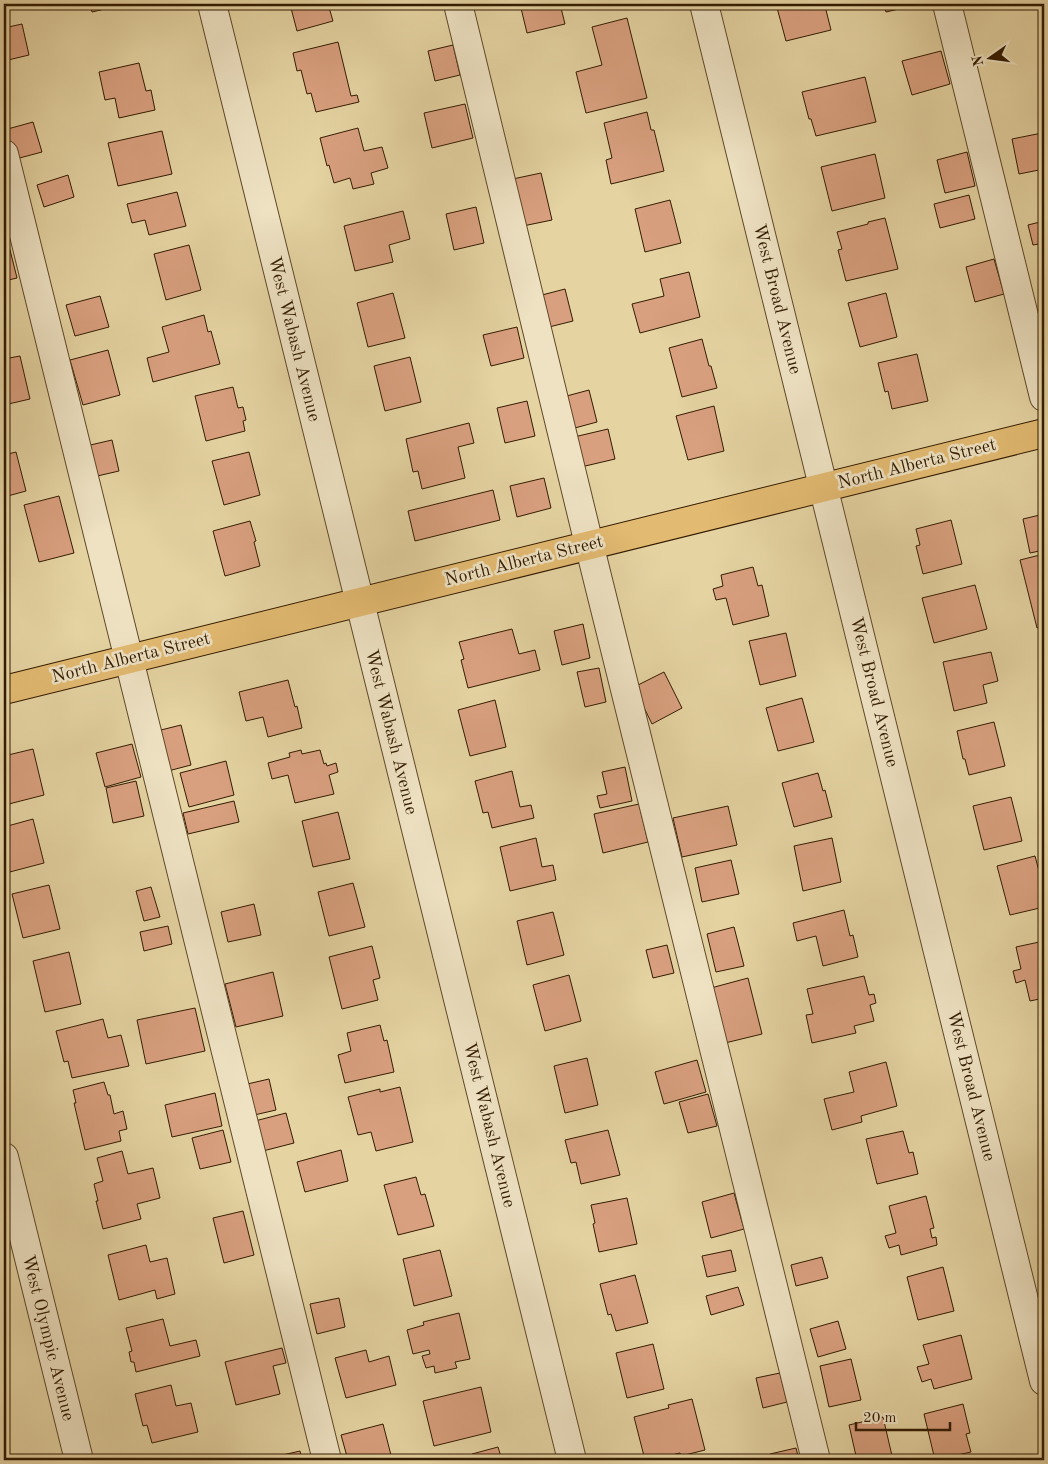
<svg xmlns="http://www.w3.org/2000/svg" width="1048" height="1464" viewBox="0 0 1048 1464" font-family="'Old Standard TT',serif">
<rect width="100%" height="100%" fill="#e5d3a2"/>
<filter id="stains"><feTurbulence type="fractalNoise" baseFrequency=".004" numOctaves="4"/><feColorMatrix values="0 0 0 0 .2 0 0 0 0 .09 0 0 0 0 .02 0 0 0 .5 -.17"/></filter>
<radialGradient id="worn" r=".72"><stop offset=".6" stop-color="#630" stop-opacity="0"/><stop offset="1" stop-color="#630" stop-opacity=".3"/></radialGradient>
<g fill="#d9a07f" stroke="#321b01">
<path d="M90 4H126L92 12Z"/>
<path d="M287 4H328L333 21 297 31 291 8 289 9Z"/>
<path d="M520 4H560L565 24 527 33Z"/>
<path d="M776 4H815L816 8 825 6 831 30 786 41Z"/>
<path d="M884 4H920L886 12Z"/>
<path d="M627 18 647 98 586 113 576 72 602 65 592 27Z"/>
<path d="M22 24 29 55 4 61V28Z"/>
<path d="M338 42 351 96 357 95 359 102 316 112 311 93 307 94 301 70 297 71 293 53Z"/>
<path d="M453 45 460 75 435 81 428 51Z"/>
<path d="M941 51 950 84 912 95 902 61Z"/>
<path d="M139 63 146 91 151 90 155 110 119 118 115 98 105 100 99 72Z"/>
<path d="M865 77 876 122 816 136 811 119H809L802 92Z"/>
<path d="M465 104 473 138 432 148 424 113Z"/>
<path d="M647 112 651 130H654L664 171 611 184 606 160 612 158 604 123Z"/>
<path d="M33 122 42 152 12 160 4 130Z"/>
<path d="M358 128 364 151 382 147 388 168 371 173 374 184 353 189 350 178 334 183 329 165 327 166 320 138Z"/>
<path d="M162 131 172 174 118 186 108 143Z"/>
<path d="M1042 133 1044 144V169L1019 174 1012 139Z"/>
<path d="M967 152 975 186 945 193 937 160Z"/>
<path d="M875 154 885 198 832 211 821 167Z"/>
<path d="M541 173 552 220 518 227 508 180Z"/>
<path d="M68 175 74 197 44 207 37 185Z"/>
<path d="M177 192 186 226 149 235 145 220 132 223 127 204Z"/>
<path d="M969 195 975 219 940 228 934 204Z"/>
<path d="M670 200 681 243 645 252 635 209Z"/>
<path d="M476 207 484 243 454 250 446 214Z"/>
<path d="M403 211 410 239 389 245 393 262 355 271 344 226Z"/>
<path d="M885 218 898 269 846 281 838 250 842 249 837 232 868 224V222Z"/>
<path d="M1044 221V243L1033 245 1028 225Z"/>
<path d="M189 245 201 290 166 300 154 254Z"/>
<path d="M9 246 17 278 4 281V247Z"/>
<path d="M994 259 1004 294 975 302 966 267Z"/>
<path d="M689 272 700 317 640 333 632 304 664 296 660 279Z"/>
<path d="M4 288 9 309 4 310Z"/>
<path d="M565 289 573 321 549 327 542 295Z"/>
<path d="M393 293 405 338 368 347 357 303Z"/>
<path d="M886 293 897 337 860 347 848 303Z"/>
<path d="M100 296 109 327 75 336 66 305Z"/>
<path d="M204 315 208 332 211 331 220 364 153 382 147 358 169 352 162 327Z"/>
<path d="M517 327 524 358 491 366 483 335Z"/>
<path d="M702 339 709 366H711L717 388 682 397 669 348Z"/>
<path d="M108 350 120 395 83 405 70 360Z"/>
<path d="M917 354 928 401 892 409 888 391 885 392 878 363Z"/>
<path d="M20 356 30 399 4 405V359Z"/>
<path d="M410 357 421 402 385 411 374 366Z"/>
<path d="M233 387 238 408 243 407 246 420 243 421 245 431 206 441 195 396Z"/>
<path d="M589 390 597 422 571 429 563 397Z"/>
<path d="M527 401 535 436 505 443 497 408Z"/>
<path d="M714 406 724 451 688 460 676 416Z"/>
<path d="M469 423 474 443 458 447 465 478 422 489 418 471 413 472 406 439Z"/>
<path d="M608 429 615 459 581 467 574 437Z"/>
<path d="M112 440 119 471 93 477 86 446Z"/>
<path d="M16 452 26 491 4 497V455Z"/>
<path d="M249 452 260 495 224 505 212 461Z"/>
<path d="M544 478 551 508 517 517 510 486Z"/>
<path d="M493 490 500 520 415 541 408 511Z"/>
<path d="M59 496 74 553 39 562 24 505Z"/>
<path d="M1044 514V550L1030 553 1023 519Z"/>
<path d="M951 520 962 564 923 574 916 546 920 545 916 529Z"/>
<path d="M250 521 256 541 254 542 260 566 225 576 213 531Z"/>
<path d="M1044 554V626L1037 628 1020 560Z"/>
<path d="M753 567 758 586 762 585 769 616 733 625 726 598 716 600 713 589 723 586 721 575Z"/>
<path d="M975 585 987 629 934 643 922 598Z"/>
<path d="M583 624 590 658 562 665 554 631Z"/>
<path d="M512 629 519 654 535 650 540 670 468 688 461 660 464 659 459 642Z"/>
<path d="M786 633 796 676 760 685 749 641Z"/>
<path d="M991 652 998 681 983 685 987 703 954 711 943 662Z"/>
<path d="M599 668 606 702 585 707 577 672Z"/>
<path d="M664 672 682 708 652 724 634 687Z"/>
<path d="M288 680 295 707 297 706 302 728 268 737 263 717 246 721 239 692Z"/>
<path d="M802 698 814 742 778 751 766 708Z"/>
<path d="M495 700 506 747 470 756 458 710Z"/>
<path d="M994 722 1005 766 969 775 965 759H963L957 731Z"/>
<path d="M181 725 191 765 168 771 157 731Z"/>
<path d="M132 744 141 777 105 787 96 753Z"/>
<path d="M33 749 44 795 5 805 4 756Z"/>
<path d="M301 750 302 754 320 750 324 764 326 763 327 766 336 763 338 772 329 775 334 794 295 803 288 775 272 779 268 763 290 757 289 753Z"/>
<path d="M226 761 234 795 189 807 180 773Z"/>
<path d="M625 767 632 801 600 808 597 796 607 794 602 772Z"/>
<path d="M512 771 520 807 531 805 534 818 492 828 488 812 483 813 475 781Z"/>
<path d="M818 773 823 791 825 790 832 817 794 827 782 783Z"/>
<path d="M136 781 144 816 113 823 106 788Z"/>
<path d="M1011 797 1022 841 984 850 973 806Z"/>
<path d="M234 801 239 822 188 834 183 813Z"/>
<path d="M639 804 648 842 603 853 594 814Z"/>
<path d="M728 806 737 845 682 857 673 818Z"/>
<path d="M338 812 350 859 313 867 302 821Z"/>
<path d="M33 819 44 863 6 873 4 864V827Z"/>
<path d="M536 838 542 867 553 865 556 880 510 891 500 847Z"/>
<path d="M832 838 841 882 803 891 794 846Z"/>
<path d="M1035 856 1043 886H1044V907L1010 915 997 866Z"/>
<path d="M731 860 739 894 702 902 695 868Z"/>
<path d="M353 883 365 927 329 936 318 892Z"/>
<path d="M49 885 60 929 23 938 12 894Z"/>
<path d="M151 887 160 917 144 921 136 891Z"/>
<path d="M254 904 261 935 228 942 221 912Z"/>
<path d="M844 910 850 936 853 935 858 957 823 966 816 936 797 941 793 923Z"/>
<path d="M553 912 564 955 527 965 517 921Z"/>
<path d="M168 926 172 944 144 951 140 932Z"/>
<path d="M734 927 744 966 716 972 707 934Z"/>
<path d="M1044 941V998L1030 1001 1025 980 1016 983 1013 971 1021 969 1016 947Z"/>
<path d="M667 945 674 973 653 978 646 950Z"/>
<path d="M372 946 380 978 373 980 378 1000 342 1009 329 957Z"/>
<path d="M69 952 81 1004 45 1012 33 961Z"/>
<path d="M273 972 283 1016 236 1027 225 984Z"/>
<path d="M569 975 581 1021 545 1031 533 985Z"/>
<path d="M864 976 869 995 874 994 876 1003 870 1005 874 1021 854 1026 856 1033 812 1043 806 1015 813 1014 807 989Z"/>
<path d="M748 978 762 1034 725 1043 711 988Z"/>
<path d="M195 1008 205 1051 146 1064 137 1020Z"/>
<path d="M103 1019 108 1038 121 1035 129 1066 72 1078 68 1061 64 1062 56 1031Z"/>
<path d="M1044 1023V1055L1039 1024Z"/>
<path d="M380 1025 384 1041 387 1040 394 1072 345 1083 338 1055 351 1051 347 1033Z"/>
<path d="M587 1058 598 1105 565 1113 554 1066Z"/>
<path d="M697 1060 706 1092 664 1104 655 1072Z"/>
<path d="M886 1062 897 1106 861 1116 862 1122 832 1130 824 1099 854 1092 849 1072Z"/>
<path d="M269 1079 276 1110 250 1116 243 1085Z"/>
<path d="M104 1082 108 1095H110L114 1114 123 1111 127 1129 119 1131 121 1141 85 1150 74 1103H76L73 1090Z"/>
<path d="M400 1087 413 1142 376 1151 371 1132 358 1135 348 1097 380 1089V1092Z"/>
<path d="M215 1093 222 1126 172 1137 165 1105Z"/>
<path d="M708 1094 717 1126 688 1133 679 1102Z"/>
<path d="M286 1113 294 1143 259 1152 251 1122Z"/>
<path d="M223 1130 231 1162 200 1169 192 1138Z"/>
<path d="M608 1130 620 1175 581 1184 576 1162 571 1163 565 1140Z"/>
<path d="M903 1131 909 1153 913 1152 918 1174 877 1184 866 1139Z"/>
<path d="M341 1150 348 1181 305 1192 297 1162Z"/>
<path d="M122 1151 128 1174 153 1168 160 1198 137 1204 141 1219 103 1229 96 1201H98L94 1184 103 1181 97 1158Z"/>
<path d="M416 1177 421 1195 425 1194 434 1226 398 1235 384 1185Z"/>
<path d="M734 1193 744 1229 711 1238 702 1202Z"/>
<path d="M926 1196 934 1228 930 1229 932 1238 936 1237 937 1245 901 1255 899 1245 889 1248 885 1236 896 1233 889 1206Z"/>
<path d="M627 1198 637 1244 599 1252 593 1224 595 1223 591 1205Z"/>
<path d="M243 1211 254 1255 224 1263 213 1218Z"/>
<path d="M146 1245 150 1262 167 1258 175 1294 157 1299 155 1290 119 1300 108 1255Z"/>
<path d="M440 1250 452 1296 414 1306 403 1259Z"/>
<path d="M731 1250 736 1271 707 1277 702 1256Z"/>
<path d="M822 1257 828 1278 796 1286 791 1265Z"/>
<path d="M943 1267 954 1311 918 1320 907 1277Z"/>
<path d="M635 1275 648 1323 616 1331 611 1314 608 1315 600 1284Z"/>
<path d="M738 1287 744 1305 711 1315 706 1296Z"/>
<path d="M339 1298 345 1327 317 1334 310 1304Z"/>
<path d="M459 1313 470 1359 455 1362 457 1368 435 1373 434 1366 426 1368 422 1356 430 1354 429 1350 413 1354 407 1330 424 1325 423 1322Z"/>
<path d="M163 1319 170 1346 196 1340 200 1356 136 1372 134 1362H131L129 1352 132 1351 126 1328Z"/>
<path d="M838 1321 846 1349 818 1357 810 1329Z"/>
<path d="M961 1335 972 1379 934 1389 931 1379 922 1382 917 1367 929 1364 923 1345Z"/>
<path d="M653 1344 664 1389 627 1398 616 1353Z"/>
<path d="M282 1348 286 1363 273 1366 280 1394 236 1405 225 1362Z"/>
<path d="M366 1350 369 1362 389 1356 396 1385 346 1398 335 1358Z"/>
<path d="M851 1359 861 1400 829 1407 820 1366Z"/>
<path d="M780 1373 787 1402 763 1408 756 1378Z"/>
<path d="M171 1385 176 1406 191 1403 198 1432 152 1443 147 1425 143 1426 135 1394Z"/>
<path d="M481 1387 491 1432 434 1446 423 1401Z"/>
<path d="M692 1399 705 1450 681 1456 680 1453 650 1460H645L634 1417 669 1408 668 1405Z"/>
<path d="M963 1404 970 1433 966 1434 971 1452 935 1460 924 1414Z"/>
<path d="M883 1417 893 1460H846L845 1458 856 1456 849 1425Z"/>
<path d="M383 1424 392 1459 387 1460H348L341 1435Z"/>
<path d="M498 1447 502 1460H470L473 1459 472 1454Z"/>
<path d="M796 1448 799 1460H771L770 1454Z"/>
<path d="M300 1451 302 1460H261Z"/>
</g>
<g fill="none" stroke-linecap="round" stroke-linejoin="round">
<defs>
<g id="minor">
<path d="M212 4 572 1460"/>
<path d="M458 4 589 544 816 1460"/>
<path d="M704 4 1044 1381"/>
<path d="M947 4 1044 397"/>
<path d="M4 154 327 1460"/>
<path d="M4 1157 79 1460"/>
</g>
<path id="major" d="M4 690 1044 433"/>
</defs>
<use href="#minor" stroke="#5f4929" stroke-width="30"/>
<use href="#major" stroke="#321b01" stroke-width="30"/>
<use href="#minor" stroke="#eee2c3" stroke-width="28"/>
<use href="#major" stroke="#e2ba71" stroke-width="28"/>
</g>
<g text-anchor="middle" dominant-baseline="central" stroke-width="5" stroke-linejoin="round" paint-order="stroke">
<g font-size="18" fill="#321b01" stroke="#eee2c3">
<text transform="translate(777 299) rotate(76)">West Broad Avenue</text>
<text transform="translate(294 339) rotate(76)">West Wabash Avenue</text>
<text transform="translate(917 464) rotate(-14)">North Alberta Street</text>
<text transform="translate(524 561) rotate(-14)">North Alberta Street</text>
<text transform="translate(131 658) rotate(-14)">North Alberta Street</text>
<text transform="translate(874 692) rotate(76)">West Broad Avenue</text>
<text transform="translate(391 732) rotate(76)">West Wabash Avenue</text>
<text transform="translate(971 1086) rotate(76)">West Broad Avenue</text>
<text transform="translate(489 1125) rotate(76)">West Wabash Avenue</text>
<text transform="translate(48 1338) rotate(76)">West Olympic Avenue</text>
</g>
</g>
<rect width="1048" height="1464" fill="none" stroke="#e5d3a2" stroke-width="20"/>
<rect x="5" y="5" width="1038" height="1454" fill="none" stroke="#321b01" stroke-width="2.5"/>
<rect x="10" y="10" width="1028" height="1444" fill="none" stroke="#321b01"/>
<g transform="translate(990 58) rotate(256)" stroke="#eee2c3" stroke-width="4" paint-order="stroke">
<path d="M0-4L9 19L0 12L-9 19Z" fill="#321b01"/>
<text y="-8" font-size="14" font-weight="bold" text-anchor="middle" fill="#321b01">N</text>
</g>
<path d="M856 1422v8h94v-8" fill="none" stroke="#321b01" stroke-width="2.5"/>
<text x="863" y="1422" font-size="15" fill="#321b01" stroke="#eee2c3" stroke-width="4" paint-order="stroke">20 m</text>
<rect width="100%" height="100%" filter="url(#stains)"/>
<rect width="100%" height="100%" fill="url(#worn)"/>
</svg>
